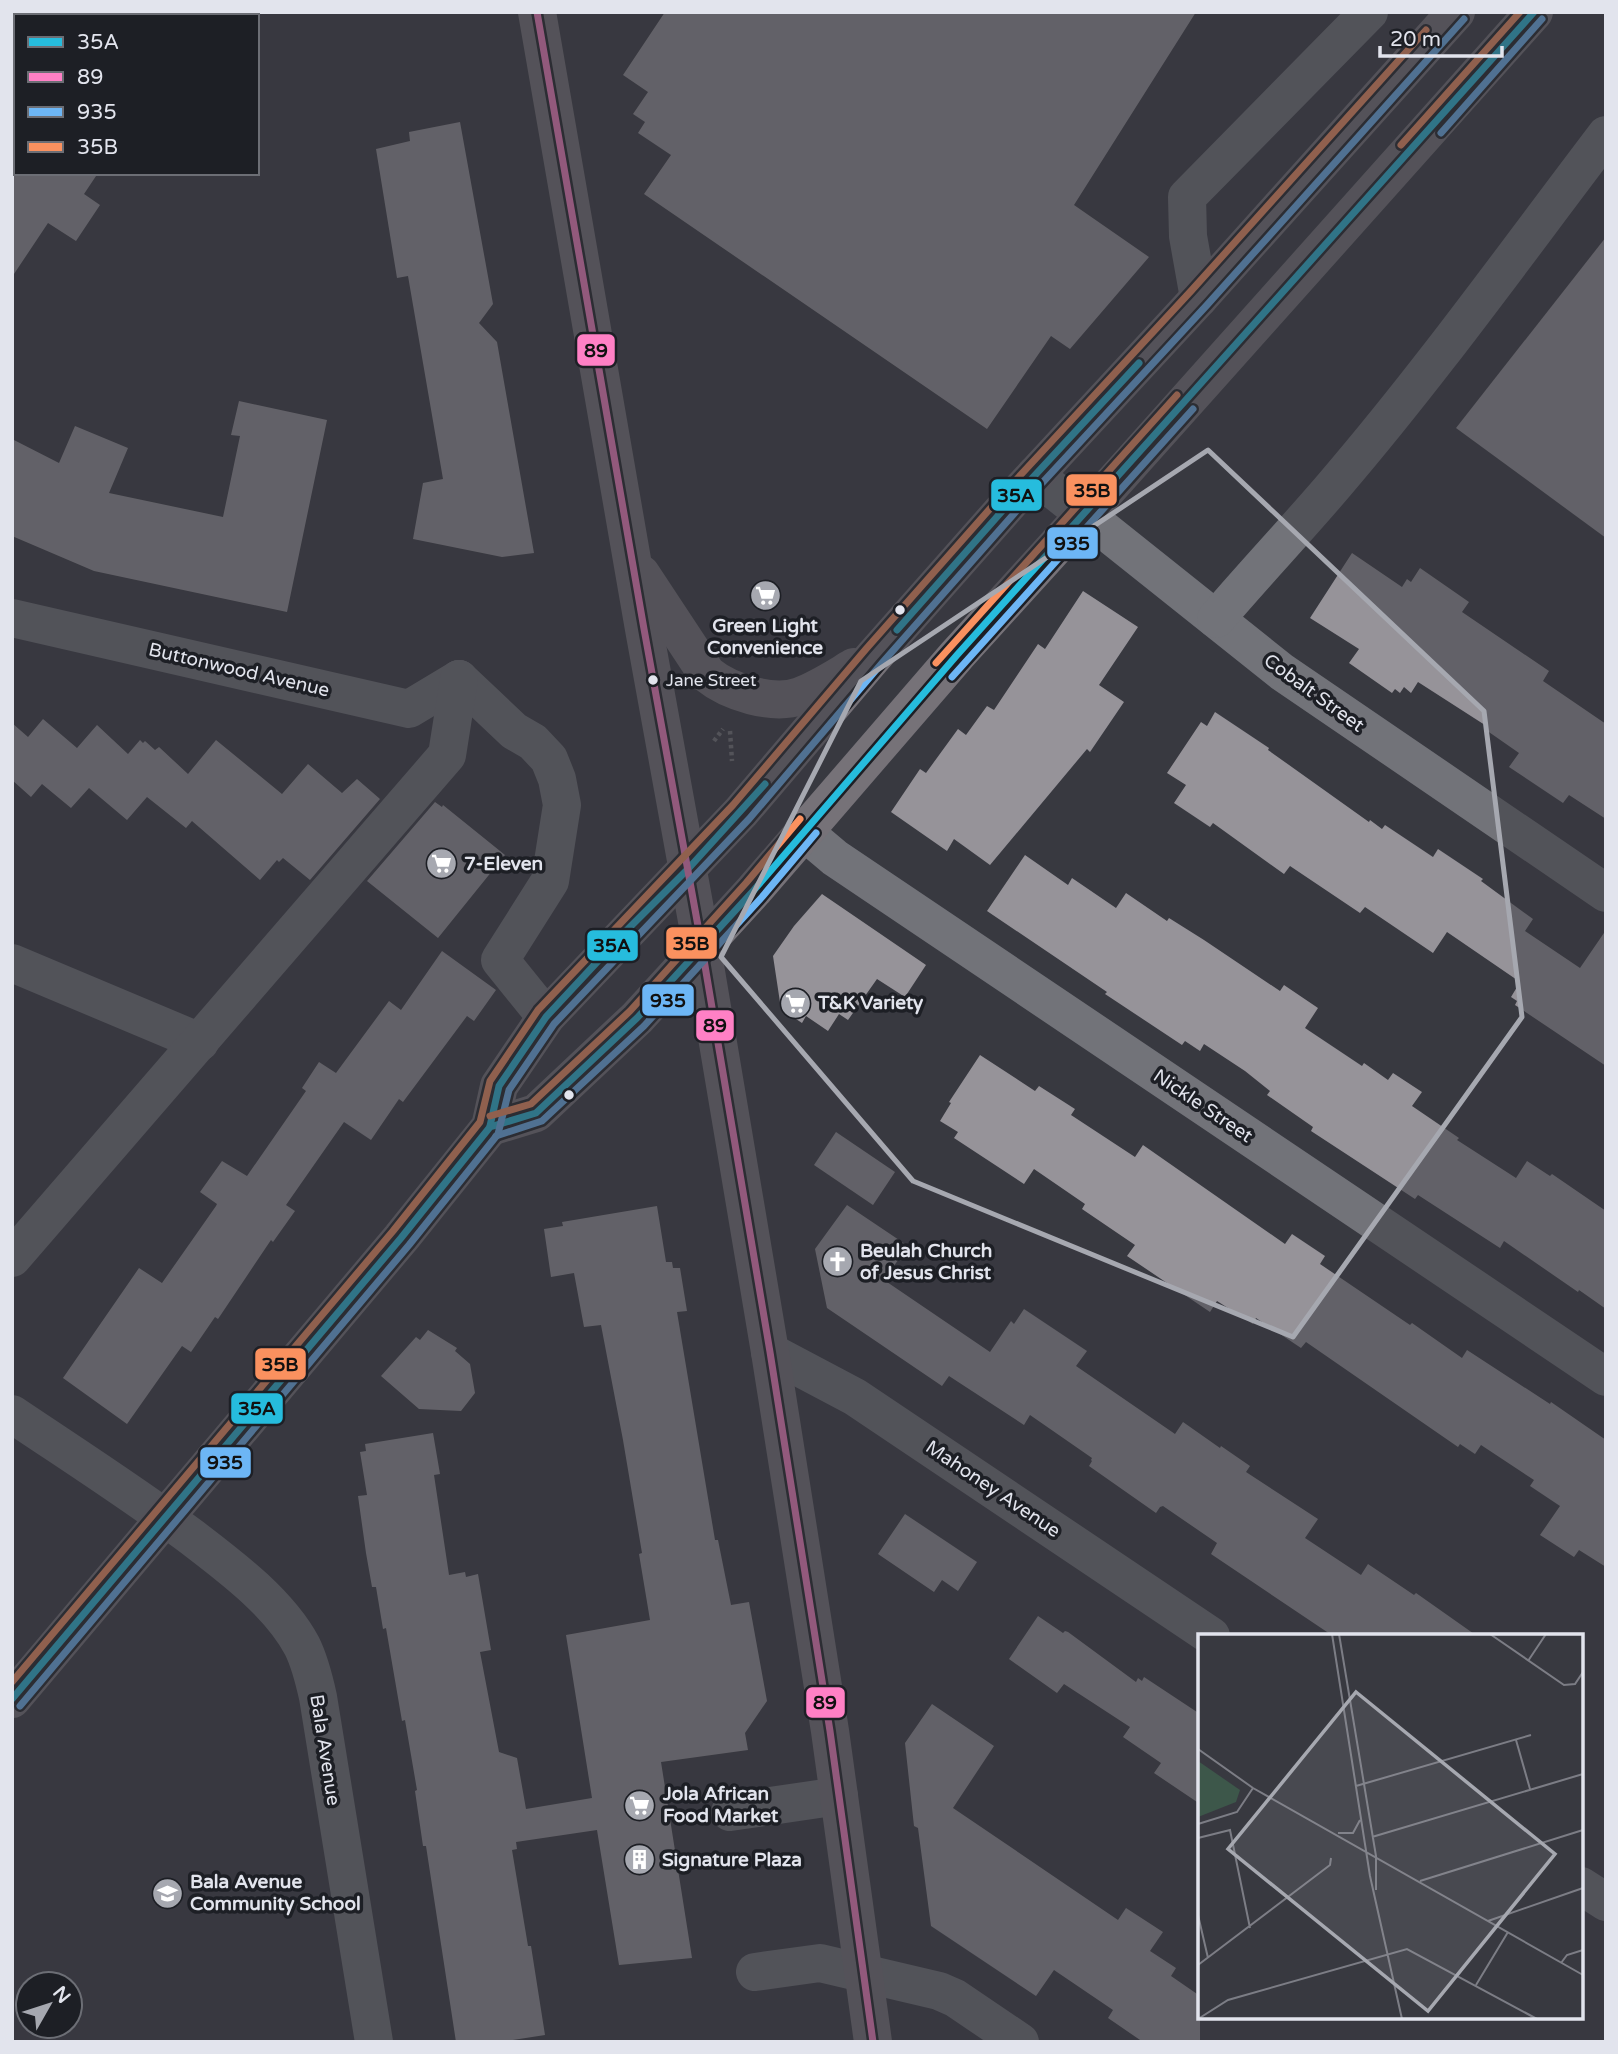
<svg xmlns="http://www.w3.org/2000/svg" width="1618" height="2054" viewBox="0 0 1618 2054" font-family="'Varela Round',sans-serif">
<rect width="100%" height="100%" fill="#383940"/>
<g fill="#969399">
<path d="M665 12H1196L1074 205 1149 257 1070 349 1051 336 987 429 644 194 671 155 638 133 645 122 633 114 648 92 623 75Z"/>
<path d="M460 122 493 304 479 323 497 342 534 553 502 557 413 539 423 483 443 479 408 276 397 278 376 149 410 141 409 132Z"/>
<path d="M12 173H98L84 194 100 205 76 241 48 223 12 277Z"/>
<path d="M1606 237V538L1456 428Z"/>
<path d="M239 401 327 420 287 612 94 571 12 536V439L59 463 75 426 128 448 109 493 223 517 240 436 231 435Z"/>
<path d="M1352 553 1402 587 1407 579 1411 582 1420 568 1469 602 1462 612 1549 671 1543 681 1606 724V819L1569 795 1563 803 1509 767 1519 753 1486 730 1488 727 1418 682 1411 693 1404 687 1400 693 1395 689 1392 693 1349 663 1359 649 1310 618Z"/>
<path d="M1083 591 1138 627 1099 685 1124 702 1090 752 1087 749 990 865 954 839 947 851 891 812 920 769 926 773 958 729 966 735 987 706 994 710 1038 644 1045 649Z"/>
<path d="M1215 712 1269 748 1268 750 1369 822 1370 820 1382 829 1385 825 1433 857 1438 849 1483 879 1481 881 1533 919 1525 931 1580 968 1606 930V1066L1515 1005 1517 1001 1511 997 1520 982 1447 932 1433 953 1365 907 1360 913 1290 866 1284 874 1213 823 1210 827 1174 803 1186 785 1167 773 1201 722 1207 726Z"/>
<path d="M43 719 77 748 97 725 128 754 140 740 143 743 145 741 155 750 159 747 188 774 216 740 282 794 308 764 342 793 357 779 380 799 310 880 283 858 279 862 277 860 260 880 192 821 186 828 147 797 127 820 89 788 71 808 42 784 31 797 12 780V723L28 737Z"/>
<path d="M435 802 442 807 443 805 505 855 438 938 367 881Z"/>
<path d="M1025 855 1068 885 1072 878 1116 908 1126 893 1167 921 1169 918 1204 940 1280 991 1284 985 1318 1008 1305 1028 1362 1066 1364 1063 1388 1080 1393 1073 1422 1092 1412 1106 1459 1138 1457 1140 1516 1178 1527 1161 1550 1176 1552 1174 1606 1211V1309L1579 1290 1578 1292 1504 1241 1500 1248 1418 1195 1415 1199 1311 1131 1313 1127 1267 1095 1270 1091 1245 1071 1204 1044 1200 1051 1185 1041 1182 1045 1105 994 1107 992 987 911Z"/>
<path d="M822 894 926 965 905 997 877 979 848 1020 839 1014 828 1031 806 1016 802 1023 781 1009 773 956 794 926Z"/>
<path d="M442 951 496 990 474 1021 467 1016 403 1102 399 1099 371 1140 344 1122 286 1205 295 1211 273 1242 271 1240 218 1319 215 1317 191 1352 182 1346 127 1424 63 1378 139 1268 162 1283 216 1206 217 1204 200 1192 222 1161 247 1176 306 1091 302 1088 319 1062 336 1073 389 1001 401 1010Z"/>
<path d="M980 1055 1035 1091 1039 1086 1075 1109 1071 1115 1135 1157 1143 1145 1285 1244 1292 1234 1325 1256 1320 1264 1410 1325 1412 1323 1462 1358 1467 1350 1550 1404 1551 1402 1606 1440V1567L1579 1550 1574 1557 1540 1535 1560 1506 1530 1486 1534 1480 1481 1445 1475 1454 1460 1444 1458 1447 1306 1342 1301 1348 1256 1318 1253 1324 1217 1301 1210 1312 1127 1256 1135 1245 1082 1209 1085 1204 1034 1169 1024 1184 954 1138 958 1132 940 1121 951 1103 949 1102Z"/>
<path d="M836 1132 895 1172 873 1205 814 1165Z"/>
<path d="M847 1205 908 1246 884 1280 990 1352 1011 1321 1014 1324 1024 1309 1087 1351 1076 1366 1175 1434 1183 1422 1220 1448 1221 1446 1250 1466 1246 1472 1318 1519 1305 1538 1361 1575 1368 1564 1414 1595 1416 1593 1477 1636H1333L1211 1554 1217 1543 1163 1506 1160 1507 1156 1513 1089 1466 1092 1461 1091 1460 1092 1458 1030 1415 1024 1425 949 1376 942 1386 827 1308 815 1249Z"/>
<path d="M657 1206 666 1262H672L673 1268H680L687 1311 677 1312 715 1540H718L731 1605 749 1602 767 1701 745 1733 748 1750 661 1762 692 1958 619 1965 597 1830 516 1842 517 1849 512 1850 528 1946H531L545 2035 500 2042H456L426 1846H423L415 1791 417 1790 405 1720 402 1721 386 1628 383 1629 376 1587H372L366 1553 358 1496 367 1495 360 1452 366 1451 365 1444 433 1433 440 1474 434 1475 449 1575 465 1572 466 1577 478 1574 491 1650 480 1652 499 1752 517 1758 526 1809 592 1798 566 1635 650 1620 639 1554 642 1553 623 1440 601 1325 584 1327 574 1273 551 1277 544 1229 563 1226 562 1222Z"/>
<path d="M428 1330 457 1348 455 1351 470 1364 475 1393 461 1411 419 1409 381 1376 416 1337 420 1340Z"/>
<path d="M905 1514 977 1562 958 1591 942 1580 934 1592 878 1554Z"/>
<path d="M1038 1616 1063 1633 1065 1631 1068 1632 1136 1682 1138 1678 1142 1681 1144 1677 1200 1714V1804L1154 1773 1161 1763 1123 1737 1130 1727 1064 1684 1057 1693 1009 1659Z"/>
<path d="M932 1704 994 1746 953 1808 1118 1920 1126 1908 1163 1932 1150 1951 1176 1968 1171 1976 1200 1996V2042H1143L1108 2018 1113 2010 1054 1970 1036 1996 931 1926 918 1828 914 1826 905 1743Z"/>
</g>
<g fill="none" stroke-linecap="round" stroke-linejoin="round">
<g stroke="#747479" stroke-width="4.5" stroke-dasharray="3.5 3.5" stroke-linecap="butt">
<path d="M730 731 732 761"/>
<path d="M714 741 723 729"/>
</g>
<g stroke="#727379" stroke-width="38">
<path d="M52 16 55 12"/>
<path d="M12 62 16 58"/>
<path d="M1199 298 1188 236 1187 197 1369 12"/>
<path d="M1035 475 1282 672 1606 893"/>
<path d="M12 618 409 709 459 679"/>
<path d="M1216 619C1255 573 1297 529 1336 483 1431 372 1517 252 1606 135"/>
<path d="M459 679 514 731 533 742 549 759 557 779 562 805 550 881 500 960 546 1017"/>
<path d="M803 831 835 858 1606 1377"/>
<path d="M12 963 200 1042"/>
<path d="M12 1258 447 755 459 679"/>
<path d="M770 1352 855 1397 1211 1636"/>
<path d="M12 1414C73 1455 134 1494 193 1538 231 1567 279 1603 302 1646 310 1662 314 1679 318 1697L374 2042"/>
<path d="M730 1812 839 1796"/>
<path d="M1581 1886 1606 1902"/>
<path d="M755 1972 820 1963 939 1991 955 1998 1020 2042"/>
</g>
<g stroke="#767278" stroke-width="38">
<path d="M537 12 644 629 702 948 770 1352 830 1731 873 2042"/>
<path d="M641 574 707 674C729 692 773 706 800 696 819 689 837 677 854 667"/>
<path d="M490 1127 536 1113 637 1018 754 890 957 655 1115 481 1534 12"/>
<path d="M12 1699 401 1238 490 1127 499 1086 546 1017 741 812 874 656 1011 501 1199 298 1456 12"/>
</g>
<defs>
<g id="bus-1">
<path d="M897 630 1011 501 1139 363"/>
<path d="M490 1126 499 1086 546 1017 625 932 688 869 765 784"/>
<path d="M12 1699 401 1238 490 1127 536 1113 637 1018 754 890 957 655 1534 12"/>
</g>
<path id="bus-2" d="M537 12 644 629 702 948 770 1352 830 1731 873 2042"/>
<g id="bus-3">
<path d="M1441 133 1542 19"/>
<path d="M952 677 1193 409"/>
<path d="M496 1136 542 1121 644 1026 762 897 816 833"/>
<path d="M20 1706 409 1245 498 1134 509 1090 554 1024 749 819 882 663 1019 508 1207 305 1464 19"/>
</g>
<g id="bus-4">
<path d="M1401 145 1520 12"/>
<path d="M936 663 1177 395"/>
<path d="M490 1116 531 1104 630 1011 746 883 800 819"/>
<path d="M12 1682 393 1231 480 1122 490 1081 538 1010 733 805 866 649 1003 494 1191 291 1426 30"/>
</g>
</defs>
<use href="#bus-1" stroke="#1d1f25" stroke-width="12"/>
<use href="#bus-2" stroke="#1d1f25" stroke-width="12"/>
<use href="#bus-3" stroke="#1d1f25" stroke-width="12"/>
<use href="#bus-4" stroke="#1d1f25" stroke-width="12"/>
<use href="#bus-1" stroke="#26bcdd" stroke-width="7"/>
<use href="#bus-2" stroke="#ff80c5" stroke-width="7"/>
<use href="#bus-3" stroke="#6db6f5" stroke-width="7"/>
<use href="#bus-4" stroke="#fa915f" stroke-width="7"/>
</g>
<path d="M0 0H1618V2054H0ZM1208 450 1484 711 1522 1017 1293 1337 913 1181 721 957 861 681Z" fill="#383940" fill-opacity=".55" fill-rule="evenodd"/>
<path fill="none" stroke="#a6a8b0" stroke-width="5" stroke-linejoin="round" d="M1208 450 1484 711 1522 1017 1293 1337 913 1181 721 957 861 681Z"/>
<defs>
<symbol id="supermarket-disc" viewBox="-11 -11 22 22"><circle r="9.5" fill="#a6a8b0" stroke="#1d1f25"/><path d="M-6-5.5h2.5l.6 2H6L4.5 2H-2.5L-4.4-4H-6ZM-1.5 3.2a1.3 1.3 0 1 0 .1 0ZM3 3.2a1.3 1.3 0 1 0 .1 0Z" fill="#fff"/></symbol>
<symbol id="church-disc" viewBox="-11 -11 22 22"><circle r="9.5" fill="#a6a8b0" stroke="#1d1f25"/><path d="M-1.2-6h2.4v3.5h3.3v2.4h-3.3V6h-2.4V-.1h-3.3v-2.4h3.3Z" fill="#fff"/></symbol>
<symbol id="building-disc" viewBox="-11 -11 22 22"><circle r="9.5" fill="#a6a8b0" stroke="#1d1f25"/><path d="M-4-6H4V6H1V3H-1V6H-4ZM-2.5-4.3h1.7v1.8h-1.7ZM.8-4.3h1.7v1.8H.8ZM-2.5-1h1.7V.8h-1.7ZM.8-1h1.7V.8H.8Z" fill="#fff"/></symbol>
<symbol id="school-disc" viewBox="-11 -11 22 22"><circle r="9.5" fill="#a6a8b0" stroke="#1d1f25"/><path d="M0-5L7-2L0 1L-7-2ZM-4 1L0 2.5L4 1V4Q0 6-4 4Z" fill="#fff"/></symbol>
</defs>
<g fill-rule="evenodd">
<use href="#supermarket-disc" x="748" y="578" width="35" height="35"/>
<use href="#supermarket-disc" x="424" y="846" width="35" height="35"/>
<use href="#supermarket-disc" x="778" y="986" width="35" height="35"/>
<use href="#church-disc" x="820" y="1244" width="35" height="35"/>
<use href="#supermarket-disc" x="622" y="1788" width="35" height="35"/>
<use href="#building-disc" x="622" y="1842" width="35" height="35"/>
<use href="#school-disc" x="150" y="1876" width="35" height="35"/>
</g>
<g fill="#e2e4ed" stroke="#1d1f25" stroke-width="2.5">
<circle cx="900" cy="610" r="6"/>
<circle cx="653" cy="680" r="6"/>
<circle cx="569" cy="1095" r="6"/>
</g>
<g text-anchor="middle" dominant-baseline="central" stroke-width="7" stroke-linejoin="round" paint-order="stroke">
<g font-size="17" fill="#e2e4ed" stroke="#1d1f25" text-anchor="start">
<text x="666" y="680">Jane Street</text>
</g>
<g font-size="19" font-weight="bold" fill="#e2e4ed" stroke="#1d1f25" text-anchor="start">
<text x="765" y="626" text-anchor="middle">Green Light<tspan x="765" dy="22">Convenience</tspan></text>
<text x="464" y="864">7-Eleven</text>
<text x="818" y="1003">T&amp;K Variety</text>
<text x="860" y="1251">Beulah Church<tspan x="860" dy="22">of Jesus Christ</tspan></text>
<text x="663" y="1794">Jola African<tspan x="663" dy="22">Food Market</tspan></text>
<text x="662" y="1860">Signature Plaza</text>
<text x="190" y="1882">Bala Avenue<tspan x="190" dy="22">Community School</tspan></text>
</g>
<g font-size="19" fill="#e2e4ed" stroke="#1d1f25">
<text transform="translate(239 670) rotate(13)">Buttonwood Avenue</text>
<text transform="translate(1314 693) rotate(36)">Cobalt Street</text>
<text transform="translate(1203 1106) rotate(34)">Nickle Street</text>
<text transform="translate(993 1489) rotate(34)">Mahoney Avenue</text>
<text transform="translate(325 1750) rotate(81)">Bala Avenue</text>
</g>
</g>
<g transform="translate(1198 1634)">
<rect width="385" height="385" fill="#383940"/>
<path d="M0 127 42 156 38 168 0 183Z" fill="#3d574a"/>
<path fill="none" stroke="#7c7d85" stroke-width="2" d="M134 0 172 242 204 385M141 0 178 222V256M292 0 366 51 377 50 385 38M330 27 348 0M318 106 332 155M0 115 55 154 385 341M158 152 333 101M0 190 39 178 55 154M140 199H155L162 186M174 203 385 140M0 204 32 196 52 294M222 247 385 196M0 281 10 324M290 287 385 254M363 329 369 321 385 316M0 331 132 231 133 224M278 351 310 298M0 385 30 366 209 315 339 385"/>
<path fill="#a6a8b0" fill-opacity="0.15" stroke="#a6a8b0" stroke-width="3.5" d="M158 58 357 220 230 377 30 215Z"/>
<rect width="385" height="385" fill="none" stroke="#e2e4ed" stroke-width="3.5"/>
</g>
<g stroke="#1d1f25" stroke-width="2.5">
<rect x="576" y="333" width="40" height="34" rx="7" fill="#ff80c5"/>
<rect x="1065" y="473" width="53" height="34" rx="7" fill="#fa915f"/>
<rect x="990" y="478" width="53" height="34" rx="7" fill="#26bcdd"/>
<rect x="1046" y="526" width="53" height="34" rx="7" fill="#6db6f5"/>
<rect x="665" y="926" width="53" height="34" rx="7" fill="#fa915f"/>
<rect x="586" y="929" width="53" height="33" rx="7" fill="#26bcdd"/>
<rect x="641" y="983" width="54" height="34" rx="7" fill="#6db6f5"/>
<rect x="695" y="1009" width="40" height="33" rx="7" fill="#ff80c5"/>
<rect x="254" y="1347" width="53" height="34" rx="7" fill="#fa915f"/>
<rect x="230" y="1392" width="54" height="33" rx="7" fill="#26bcdd"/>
<rect x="199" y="1446" width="53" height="33" rx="7" fill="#6db6f5"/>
<rect x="805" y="1686" width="41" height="33" rx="7" fill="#ff80c5"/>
</g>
<g font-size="19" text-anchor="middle" font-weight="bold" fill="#111">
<text x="596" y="357">89</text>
<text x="1092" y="497">35B</text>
<text x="1016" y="502">35A</text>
<text x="1072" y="550">935</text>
<text x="691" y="950">35B</text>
<text x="612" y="952">35A</text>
<text x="668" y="1007">935</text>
<text x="715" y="1032">89</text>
<text x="280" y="1371">35B</text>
<text x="257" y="1415">35A</text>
<text x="225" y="1469">935</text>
<text x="825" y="1709">89</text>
</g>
<rect width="1618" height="2054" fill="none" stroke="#e2e4ed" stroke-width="28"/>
<rect x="14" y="14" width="245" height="161" fill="#1d1f25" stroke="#6c6e75" stroke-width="2"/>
<rect x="28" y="37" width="35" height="10" fill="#26bcdd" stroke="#6c6e75" stroke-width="2"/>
<text x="77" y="49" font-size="21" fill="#e2e4ed">35A</text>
<rect x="28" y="72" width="35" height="10" fill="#ff80c5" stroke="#6c6e75" stroke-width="2"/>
<text x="77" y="84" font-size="21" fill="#e2e4ed">89</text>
<rect x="28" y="107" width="35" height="10" fill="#6db6f5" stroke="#6c6e75" stroke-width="2"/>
<text x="77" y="119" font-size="21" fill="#e2e4ed">935</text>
<rect x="28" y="142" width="35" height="10" fill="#fa915f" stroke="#6c6e75" stroke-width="2"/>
<text x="77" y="154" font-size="21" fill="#e2e4ed">35B</text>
<g transform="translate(49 2005) rotate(51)"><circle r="33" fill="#1d1f25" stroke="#6c6e75" stroke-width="2"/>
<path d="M0-5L12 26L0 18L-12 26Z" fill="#a6a8b0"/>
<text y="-10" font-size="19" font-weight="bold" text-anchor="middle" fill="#e2e4ed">N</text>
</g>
<path d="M1380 46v10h122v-10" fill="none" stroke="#e2e4ed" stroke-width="3.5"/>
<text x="1390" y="46" font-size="21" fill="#e2e4ed" stroke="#1d1f25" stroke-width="5" paint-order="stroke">20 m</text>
</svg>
